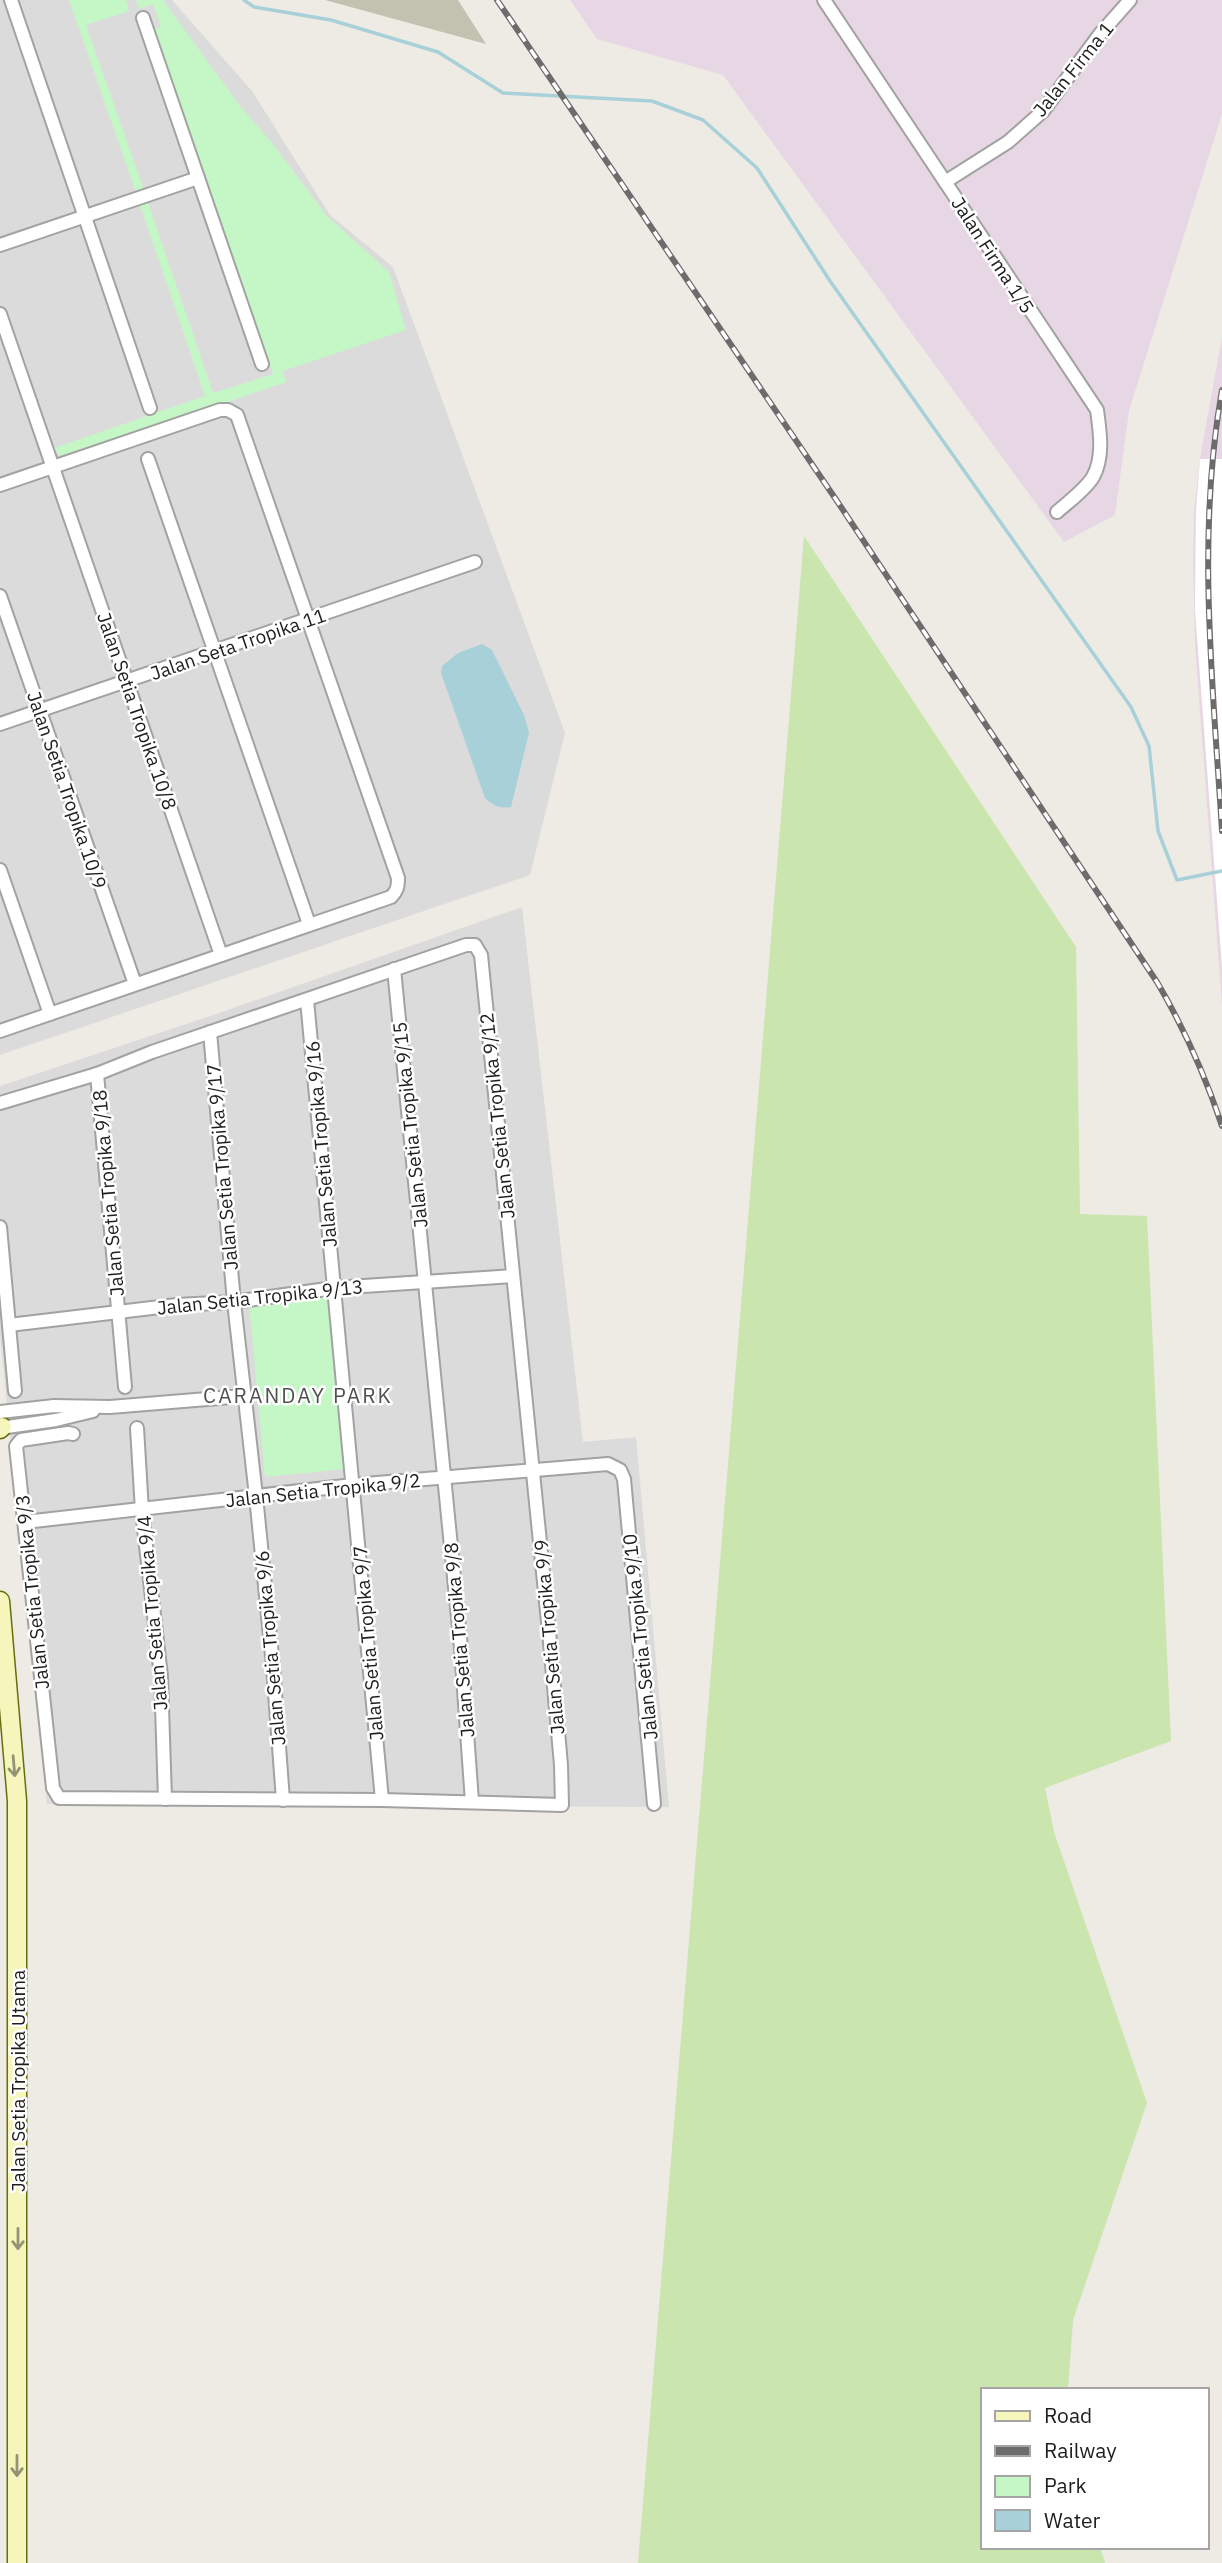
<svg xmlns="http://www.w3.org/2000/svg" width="1222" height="2563" viewBox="0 0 1222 2563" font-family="'IBM Plex Sans',sans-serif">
<rect width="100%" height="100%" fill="#eeebe5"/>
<g fill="#dcdbdb">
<path d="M0 0H172L252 91 330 215 393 267 565 733 530 875 0 1055Z"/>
<path d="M522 907 583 1442 636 1437 669 1807 47 1804 0 1335V1086L219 1013Z"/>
</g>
<g fill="#e7d7e5">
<path d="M570 0H1222V114L1129 411 1115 515 1064 542 723 75 597 39Z"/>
<path d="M1222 337V1005L1195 645 1193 556 1194 510 1200 458Z"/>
</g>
<path fill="#c2c2b1" d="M325 0H458L486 44Z"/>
<path fill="#cbe5ae" d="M804 536 1076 947 1080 1214 1147 1216 1171 1741 1045 1788 1054 1832 1147 2103 1073 2320 1068 2390H982V2547H1100L1105 2563H638Z"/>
<g fill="#c4f6c6">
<path d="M69 0H126L129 11 86 25 144 190 136 193Z"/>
<path d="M136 0H163L240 106 272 143 327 216 389 272 406 330 283 371 286 382 66 458 58 454 54 448 205 396 140 205 148 202 213 393 273 374 154 29 161 27 153 4 139 9Z"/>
<path d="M330 1295 346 1469 265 1477 249 1302Z"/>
</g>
<path fill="#a8d0d9" d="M482 644 492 650 524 715 529 733 511 807C499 809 494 806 485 798L441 673 442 666 458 653Z"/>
<path fill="#fff" d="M1200 459H1222V967L1195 610 1196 510Z"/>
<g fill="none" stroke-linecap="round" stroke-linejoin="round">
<path stroke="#a8d0d9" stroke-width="3.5" d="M244 0 254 7 331 20 438 52 503 93 652 101 703 120 757 168 830 281 1131 707 1149 746 1158 831 1177 880 1222 871"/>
<defs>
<g id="minor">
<path d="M11 0 150 408"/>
<path d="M824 0 1097 410C1100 432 1104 457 1093 477 1085 490 1068 502 1057 512"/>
<path d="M143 18 262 364"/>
<path d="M945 182 1008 142 1043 111 1100 34 1130 0"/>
<path d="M0 245 198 178"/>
<path d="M0 314 221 955"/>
<path d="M148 459 309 924"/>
<path d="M0 485 220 410H228L237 415 398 878C398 887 397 891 391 897L0 1031"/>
<path d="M0 596 135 984"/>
<path d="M0 724 475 562"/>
<path d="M0 870 50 1014"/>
<path d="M394 969 461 1648 472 1802"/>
<path d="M307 1000 382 1800"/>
<path d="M210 1032 234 1302 256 1496 273 1666 283 1800"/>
<path d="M97 1074 125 1387"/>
<path d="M0 1103 97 1074 152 1052 466 945H475L481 955 550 1642 561 1765 562 1805 382 1800 59 1798 53 1788 16 1446 21 1440 68 1433 73 1434"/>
<path d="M0 1227 15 1391"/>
<path d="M9 1325 177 1305 234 1302 334 1288 513 1276"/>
<path d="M0 1412 54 1406 110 1407 244 1396"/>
<path d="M0 1428 56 1420 93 1411"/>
<path d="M137 1428 142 1511 161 1676 165 1799"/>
<path d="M25 1522 353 1485 608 1464 620 1470 624 1479 654 1804"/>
</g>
<g id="secondary">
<path d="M0 1429 2 1427"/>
<path d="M0 1601 17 1801V2563"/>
</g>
</defs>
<use href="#minor" stroke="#a2a2a2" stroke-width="16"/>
<use href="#secondary" stroke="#676e0c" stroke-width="21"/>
<use href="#minor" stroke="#fff" stroke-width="12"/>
<use href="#secondary" stroke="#f5f5bc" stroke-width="18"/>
<defs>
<g id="rail">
<path d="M497 0 837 501 1157 982C1184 1028 1205 1075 1222 1126"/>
<path d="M1222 390C1196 536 1213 684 1222 831"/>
</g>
</defs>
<use href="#rail" stroke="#6c6c6c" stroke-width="6"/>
<use href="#rail" stroke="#fff" stroke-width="3.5" stroke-dasharray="10" stroke-linecap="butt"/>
</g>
<defs><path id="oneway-shaft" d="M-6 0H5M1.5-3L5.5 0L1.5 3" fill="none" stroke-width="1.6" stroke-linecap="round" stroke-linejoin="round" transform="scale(1.75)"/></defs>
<g stroke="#949475">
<use href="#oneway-shaft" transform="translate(14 1766) rotate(85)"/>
<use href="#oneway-shaft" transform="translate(18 2239) rotate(90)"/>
<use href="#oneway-shaft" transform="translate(17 2466) rotate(90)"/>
</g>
<g text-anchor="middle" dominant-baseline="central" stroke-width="5" stroke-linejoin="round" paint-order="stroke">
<g font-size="19" fill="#1e1e1e" stroke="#fff">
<text transform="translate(1073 69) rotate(-51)">Jalan Firma 1</text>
<text transform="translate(993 255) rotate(57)">Jalan Firma 1/5</text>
<text transform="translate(238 644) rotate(-19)">Jalan Seta Tropika 11</text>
<text transform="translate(137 711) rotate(71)">Jalan Setia Tropika 10/8</text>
<text transform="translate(67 790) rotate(71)">Jalan Setia Tropika 10/9</text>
<text transform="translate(497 1116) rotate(-96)">Jalan Setia Tropika 9/12</text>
<text transform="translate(410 1125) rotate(-96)">Jalan Setia Tropika 9/15</text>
<text transform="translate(321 1144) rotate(-95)">Jalan Setia Tropika 9/16</text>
<text transform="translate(222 1167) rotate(-95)">Jalan Setia Tropika 9/17</text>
<text transform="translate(108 1193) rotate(-95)">Jalan Setia Tropika 9/18</text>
<text transform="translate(260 1297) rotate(-6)">Jalan Setia Tropika 9/13</text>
<text transform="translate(323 1490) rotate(-6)">Jalan Setia Tropika 9/2</text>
<text transform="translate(32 1592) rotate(-96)">Jalan Setia Tropika 9/3</text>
<text transform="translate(152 1613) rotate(-95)">Jalan Setia Tropika 9/4</text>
<text transform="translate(549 1637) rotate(-95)">Jalan Setia Tropika 9/9</text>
<text transform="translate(640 1637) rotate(-96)">Jalan Setia Tropika 9/10</text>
<text transform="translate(459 1640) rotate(-95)">Jalan Setia Tropika 9/8</text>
<text transform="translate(368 1643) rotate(-95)">Jalan Setia Tropika 9/7</text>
<text transform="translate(270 1648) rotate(-95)">Jalan Setia Tropika 9/6</text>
<text transform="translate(18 2081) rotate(-90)">Jalan Setia Tropika Utama</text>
</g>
<g font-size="21" letter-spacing="2" fill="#515151" stroke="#fff">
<text x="298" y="1395">CARANDAY PARK</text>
</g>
</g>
<rect x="981" y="2388" width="228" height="161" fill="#ffffff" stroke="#a5a5a5" stroke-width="2"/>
<rect x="995" y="2411" width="35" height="10" fill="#f5f5bc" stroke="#a5a5a5" stroke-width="2"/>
<text x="1044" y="2423" font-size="21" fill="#1e1e1e">Road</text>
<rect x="995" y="2446" width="35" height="10" fill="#6c6c6c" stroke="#a5a5a5" stroke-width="2"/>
<text x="1044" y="2458" font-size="21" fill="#1e1e1e">Railway</text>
<rect x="995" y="2476" width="35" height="21" fill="#c4f6c6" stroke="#a5a5a5" stroke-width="2"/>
<text x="1044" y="2493" font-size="21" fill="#1e1e1e">Park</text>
<rect x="995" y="2510" width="35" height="21" fill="#a8d0d9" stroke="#a5a5a5" stroke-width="2"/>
<text x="1044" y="2528" font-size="21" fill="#1e1e1e">Water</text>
</svg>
